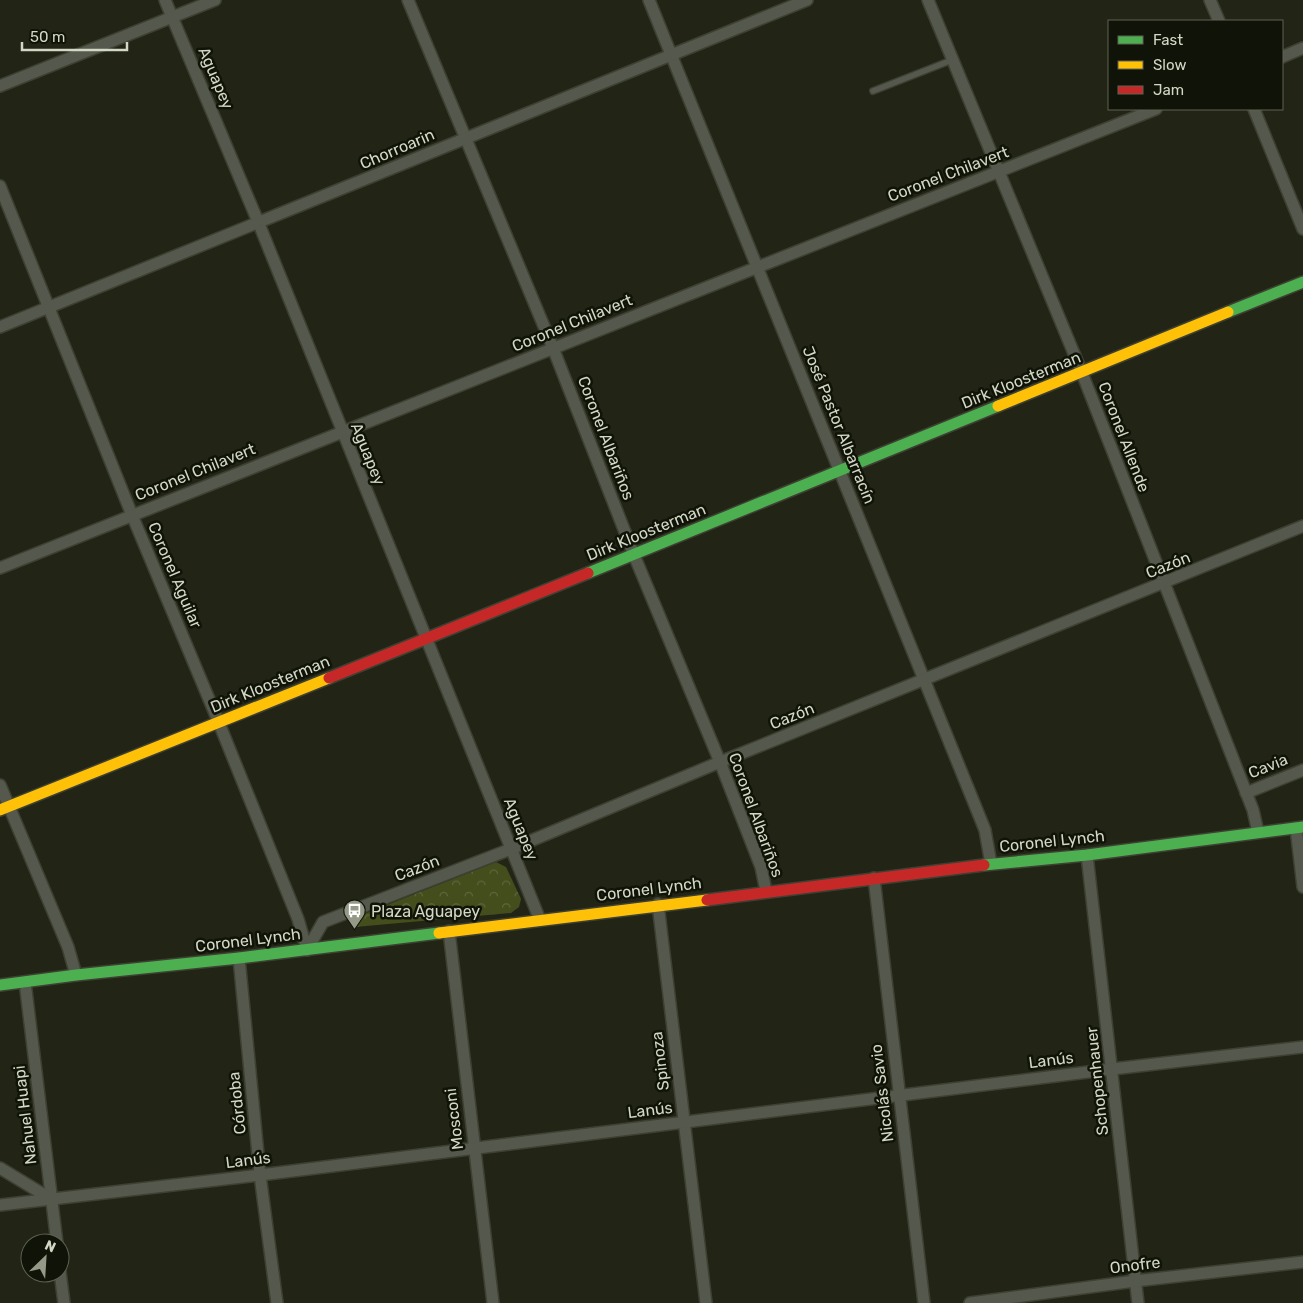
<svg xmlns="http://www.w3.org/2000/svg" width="1303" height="1303" viewBox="0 0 1303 1303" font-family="Rubik,sans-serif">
<defs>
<pattern id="forest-crowns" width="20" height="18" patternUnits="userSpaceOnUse" patternTransform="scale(1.25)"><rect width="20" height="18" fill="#444d1c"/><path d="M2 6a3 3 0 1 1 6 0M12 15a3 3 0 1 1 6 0" fill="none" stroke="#5e663c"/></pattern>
</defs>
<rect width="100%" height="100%" fill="#222515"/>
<path fill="url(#forest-crowns)" d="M496 862 506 867 521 899 519 907 511 913 355 927 353 922 354 918Z"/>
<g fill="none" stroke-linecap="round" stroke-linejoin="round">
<defs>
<path id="lane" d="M873 91 952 60"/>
<g id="street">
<path d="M165 0 259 224 540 920"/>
<path d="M408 0 553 348 634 555 720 762 761 867 766 891"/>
<path d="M649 0 985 830 991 864"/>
<path d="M928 0 1082 373 1253 810 1258 832"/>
<path d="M1210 0 1219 21"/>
<path d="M1282 57 1303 48"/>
<path d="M0 86 215 0"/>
<path d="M1254 109 1303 229"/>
<path d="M0 186 132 515 219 723 298 919 307 950"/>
<path d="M0 327C269 219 538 110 807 0"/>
<path d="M0 568C384 412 771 263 1156 109"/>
<path d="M0 785 68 947 76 975"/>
<path d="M1246 793 1303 770"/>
<path d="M1296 828 1303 887"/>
<path d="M1087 855 1138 1303"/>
<path d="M874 878 924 1303"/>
<path d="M658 904 706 1303"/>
<path d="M449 931 493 1303"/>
<path d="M307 950 323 922 511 849 720 762 1303 526"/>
<path d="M239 958 260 1175 277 1303"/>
<path d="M25 982 57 1243"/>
<path d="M0 1168 51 1199"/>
<path d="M0 1205 260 1175 1112 1069 1303 1047"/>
<path d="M60 1272 64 1303"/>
<path d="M970 1303 1135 1281 1303 1262"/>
</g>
<g id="fast">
<path d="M1228 312 1303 282"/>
<path d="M588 573 998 406"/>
<path d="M984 865 1087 855 1303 827"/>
<path d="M0 985 76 975 239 958 439 933"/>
</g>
<g id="slow">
<path d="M998 406 1228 312"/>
<path d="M0 810 329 678"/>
<path d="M439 933 707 900"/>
</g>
<g id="jam">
<path d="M329 678 588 573"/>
<path d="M707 900 984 865"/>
</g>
</defs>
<use href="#lane" stroke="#3d4033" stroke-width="8"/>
<use href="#street" stroke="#3d4033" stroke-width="14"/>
<use href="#fast" stroke="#3d4033" stroke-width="14"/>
<use href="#slow" stroke="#3d4033" stroke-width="14"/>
<use href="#jam" stroke="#3d4033" stroke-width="14"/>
<use href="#lane" stroke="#55584c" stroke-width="5.5"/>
<use href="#street" stroke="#55584c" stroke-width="11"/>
<use href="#fast" stroke="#4caf50" stroke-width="11"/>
<use href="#slow" stroke="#ffc107" stroke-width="11"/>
<use href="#jam" stroke="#c62828" stroke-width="11"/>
</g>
<defs>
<symbol id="bus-pin" viewBox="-11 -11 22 30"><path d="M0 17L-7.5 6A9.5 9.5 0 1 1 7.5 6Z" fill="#959988" stroke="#101307"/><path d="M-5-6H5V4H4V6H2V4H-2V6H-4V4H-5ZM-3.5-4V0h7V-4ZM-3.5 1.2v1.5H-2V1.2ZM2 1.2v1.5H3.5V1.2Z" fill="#fff"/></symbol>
</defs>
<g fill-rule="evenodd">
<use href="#bus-pin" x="342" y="898" width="25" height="34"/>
</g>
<g text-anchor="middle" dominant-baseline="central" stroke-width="5" stroke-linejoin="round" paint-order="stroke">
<g font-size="16" fill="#d3d8c6" stroke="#101307">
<text transform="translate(216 78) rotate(67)">Aguapey</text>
<text transform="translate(397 149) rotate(-23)">Chorroarin</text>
<text transform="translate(948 174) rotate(-21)">Coronel Chilavert</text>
<text transform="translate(572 323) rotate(-22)">Coronel Chilavert</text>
<text transform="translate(1021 380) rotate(-22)">Dirk Kloosterman</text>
<text transform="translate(839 425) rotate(68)">José Pastor Albarracín</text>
<text transform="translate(1124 437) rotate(69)">Coronel Allende</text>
<text transform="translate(606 438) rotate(69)">Coronel Albariños</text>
<text transform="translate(368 454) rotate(68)">Aguapey</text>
<text transform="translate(195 472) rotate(-22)">Coronel Chilavert</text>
<text transform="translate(646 532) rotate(-22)">Dirk Kloosterman</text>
<text transform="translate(1168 565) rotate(-22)">Cazón</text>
<text transform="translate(175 575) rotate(67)">Coronel Aguilar</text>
<text transform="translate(270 684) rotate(-22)">Dirk Kloosterman</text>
<text transform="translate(792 716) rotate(-22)">Cazón</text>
<text transform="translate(1268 766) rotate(-22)">Cavia</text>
<text transform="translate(756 815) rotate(70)">Coronel Albariños</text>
<text transform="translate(521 829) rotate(68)">Aguapey</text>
<text transform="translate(1052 841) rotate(-6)">Coronel Lynch</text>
<text transform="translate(417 868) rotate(-21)">Cazón</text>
<text transform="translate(649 889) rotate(-7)">Coronel Lynch</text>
<text transform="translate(248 940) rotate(-7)">Coronel Lynch</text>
<text transform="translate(1051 1060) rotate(-7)">Lanús</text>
<text transform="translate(660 1061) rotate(-97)">Spinoza</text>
<text transform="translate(1097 1081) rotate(-96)">Schopenhauer</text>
<text transform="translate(882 1093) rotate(-97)">Nicolás Savio</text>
<text transform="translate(237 1103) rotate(-96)">Córdoba</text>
<text transform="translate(650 1110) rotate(-7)">Lanús</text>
<text transform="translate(25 1115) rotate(-97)">Nahuel Huapi</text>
<text transform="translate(454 1119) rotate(-97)">Mosconi</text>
<text transform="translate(248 1160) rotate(-7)">Lanús</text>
<text transform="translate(1135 1265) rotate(-7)">Onofre</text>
</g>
<g font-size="16" fill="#d3d8c6" stroke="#101307" text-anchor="start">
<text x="371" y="911">Plaza Aguapey</text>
</g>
</g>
<rect x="1108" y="20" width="175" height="90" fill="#101307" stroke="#5e6253"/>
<rect x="1118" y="36" width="25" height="8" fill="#4caf50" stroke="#5e6253"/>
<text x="1153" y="45" font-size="15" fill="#d3d8c6">Fast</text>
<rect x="1118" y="61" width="25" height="8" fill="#ffc107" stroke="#5e6253"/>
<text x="1153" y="70" font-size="15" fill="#d3d8c6">Slow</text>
<rect x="1118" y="86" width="25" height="8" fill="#c62828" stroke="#5e6253"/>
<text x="1153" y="95" font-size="15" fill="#d3d8c6">Jam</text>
<g transform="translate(45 1258) rotate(25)"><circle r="24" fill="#101307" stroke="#5e6253"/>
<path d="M0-4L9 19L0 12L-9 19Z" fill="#959988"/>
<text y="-8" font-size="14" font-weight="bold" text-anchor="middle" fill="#d3d8c6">N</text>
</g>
<path d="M22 42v8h105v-8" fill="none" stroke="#d3d8c6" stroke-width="2.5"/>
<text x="30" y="42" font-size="15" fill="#d3d8c6" stroke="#101307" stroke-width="4" paint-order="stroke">50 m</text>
</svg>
